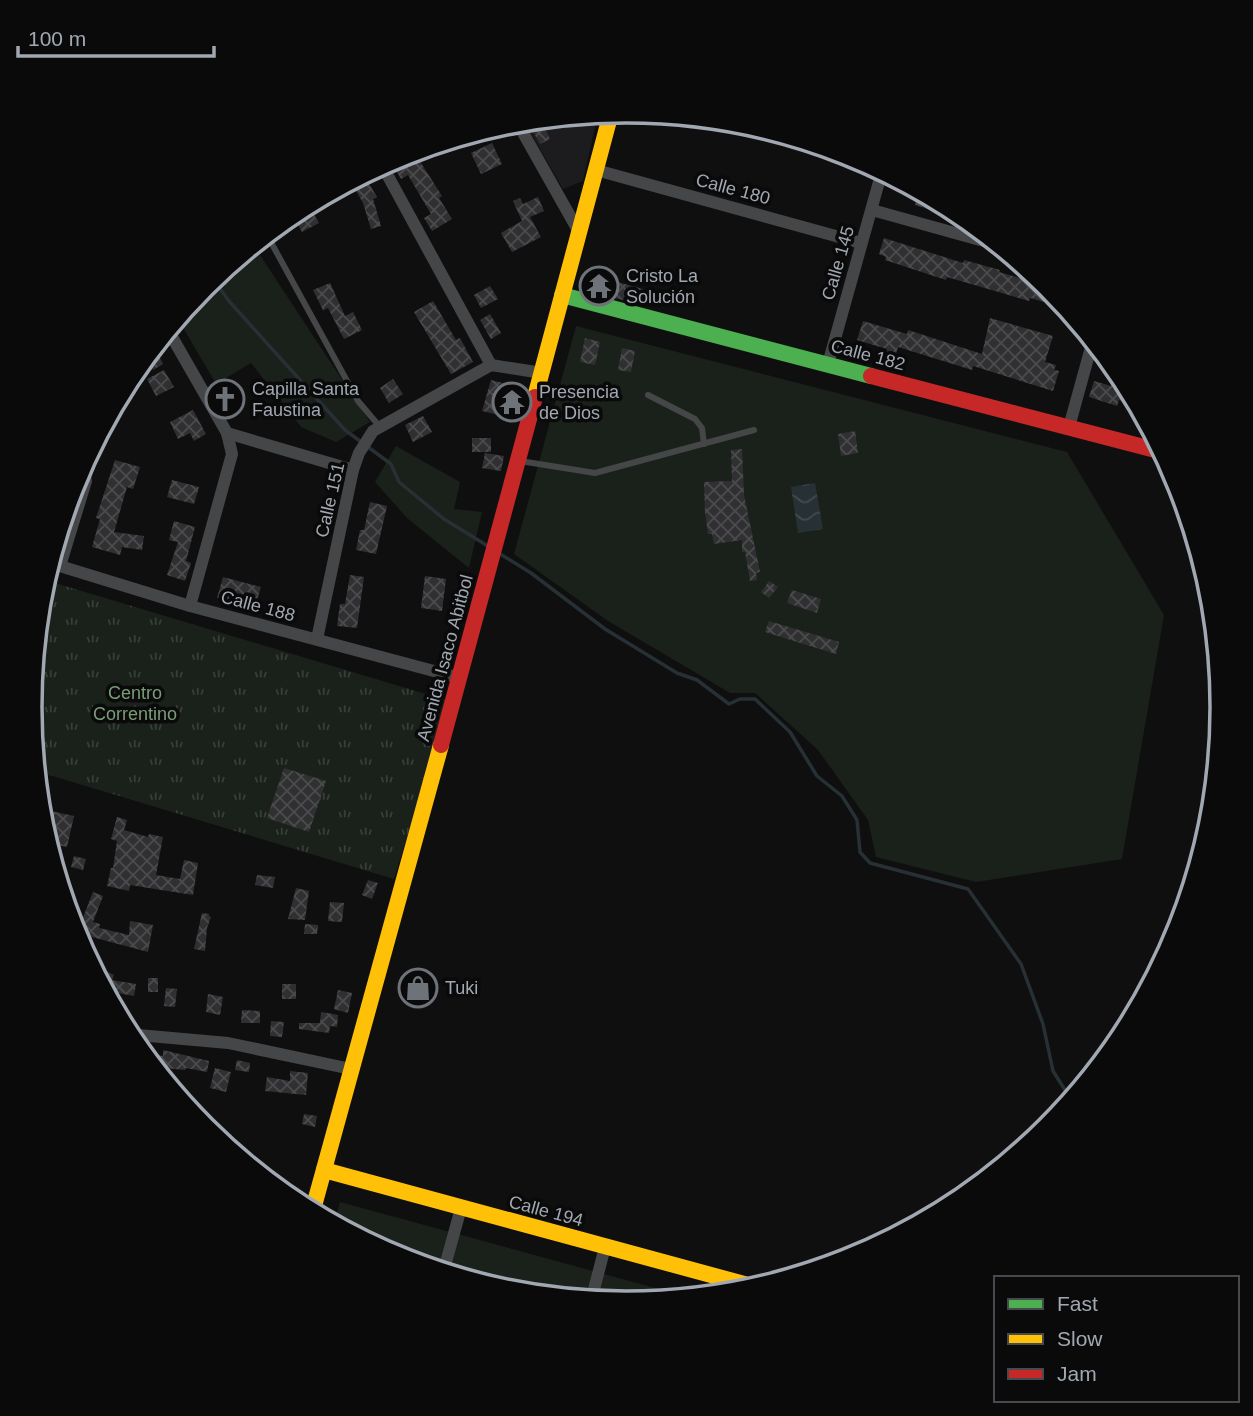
<svg xmlns="http://www.w3.org/2000/svg" width="1253" height="1416" viewBox="0 0 1253 1416" font-family="Helvetica,sans-serif">
<defs>
<pattern id="park-tufts" width="24" height="20" patternUnits="userSpaceOnUse" patternTransform="scale(1.75)"><rect width="24" height="20" fill="#1a201a"/><path d="M3 7l-1-3M5 7V3M7 7l1-3M15 17l-1-3M17 17v-4M19 17l1-3" fill="none" stroke="#383e39"/></pattern>
<pattern id="water-waves" width="16" height="10" patternUnits="userSpaceOnUse" patternTransform="scale(1.75)"><rect width="16" height="10" fill="#273034"/><path d="M0 5q4-4 8 0t8 0" fill="none" stroke="#434b4f"/></pattern>
<pattern id="building-cross-hatch" width="8" height="8" patternUnits="userSpaceOnUse" patternTransform="scale(1.75)"><rect width="8" height="8" fill="#303032"/><path d="M0 0l8 8M0 8l8-8" fill="none" stroke="#4b4b4d"/></pattern>
</defs>
<rect width="100%" height="100%" fill="#0f0f10"/>
<path fill="#1c1c1e" d="M598 114 583 181 563 189 524 121Z"/>
<g fill="#1a201a">
<path d="M254 246 370 422 336 442 301 427 251 363 216 384 178 319 205 286Z"/>
<path d="M576 326 1067 452 1164 615 1122 859 976 882 876 857 868 820 818 750 755 693H730L608 621 514 554Z"/>
<path d="M396 446 460 482 454 509 482 512 469 568 407 518 375 482Z"/>
<path d="M340 1202 692 1298 626 1305 510 1293 398 1259 334 1225Z"/>
</g>
<path fill="url(#park-tufts)" d="M45 580 449 701 394 879 36 771 30 708 41 591Z"/>
<path fill="url(#water-waves)" d="M815 483 823 529 798 533 791 487Z"/>
<g fill="none" stroke-linecap="round" stroke-linejoin="round">
<g stroke="#273034" stroke-width="3.5">
<path d="M213 279 229 301 345 430 391 464 399 482 444 519 491 548"/>
<path d="M497 552 531 573 605 629 677 673 697 680 729 704 740 699H755L790 732 817 776 842 796 857 820 860 852 870 863 968 889 1021 964 1043 1024 1053 1071 1072 1101"/>
</g>
</g>
<g fill="url(#building-cross-hatch)">
<path d="M541 120 550 139 540 144 527 121Z"/>
<path d="M492 143 502 164 481 174 471 153Z"/>
<path d="M414 152 442 196 439 198 452 219 432 231 424 218 431 214 408 175 401 179 391 161Z"/>
<path d="M364 175 377 197 373 199 381 226 371 229 363 203 351 182Z"/>
<path d="M919 191 931 197 928 209 915 205Z"/>
<path d="M538 197 544 211 530 217 541 237 512 252 501 233 522 221 513 201 520 198 523 204Z"/>
<path d="M310 208 319 223 302 232 294 217Z"/>
<path d="M884 238 963 263 964 260 1000 270 999 272 1043 285 1044 283 1066 308 1030 298 1029 301 947 277 946 280 885 260 886 257 879 254Z"/>
<path d="M596 276 643 289 638 304 592 292Z"/>
<path d="M330 283 345 316 353 312 362 330 344 339 328 308 323 310 313 290Z"/>
<path d="M490 286 498 299 481 308 474 295Z"/>
<path d="M433 301 456 340 460 338 473 362 451 374 414 312Z"/>
<path d="M490 314 501 333 491 339 480 320Z"/>
<path d="M990 318 1053 336 1045 362 1056 365 1054 370 1059 371 1053 391 973 366 972 370 898 347 894 360 884 357 887 349 857 340 863 321 907 334 908 330 982 354Z"/>
<path d="M585 338 600 342 595 365 580 362Z"/>
<path d="M622 348 635 351 631 372 618 370Z"/>
<path d="M158 354 163 364 153 370 148 360Z"/>
<path d="M164 370 174 387 156 396 147 379Z"/>
<path d="M1114 374 1123 377 1138 406 1119 400 1117 406 1089 397 1094 381 1111 386Z"/>
<path d="M393 379 403 394 389 403 380 388Z"/>
<path d="M491 380 515 386 507 417 482 411Z"/>
<path d="M226 388 236 407 225 413 214 394Z"/>
<path d="M193 410 206 434 194 441 190 433 178 439 170 422Z"/>
<path d="M423 416 432 432 413 442 405 425Z"/>
<path d="M855 431 858 453 841 456 838 434Z"/>
<rect x="472" y="438" width="19" height="14"/>
<path d="M742 449 744 495 760 572 756 573 757 580 750 581 745 552H742V540L714 544 712 534H708L705 512 704 482 732 481 731 450Z"/>
<path d="M485 453 504 456 501 471 482 468Z"/>
<path d="M115 460 140 467 133 489 127 487 114 532 144 536 142 550 122 547 120 555 92 547 100 519 96 518Z"/>
<path d="M172 480 199 487 194 504 167 497Z"/>
<path d="M370 502 387 506 376 554 356 550 360 530H364Z"/>
<path d="M174 521 195 527 186 561 191 563 185 581 167 575 178 542 169 540Z"/>
<path d="M350 575 364 577 357 628 337 626 340 604H345Z"/>
<path d="M425 576 446 579 442 611 421 608Z"/>
<path d="M223 577 261 587 255 607 217 598Z"/>
<path d="M769 581 778 587 769 598 761 592Z"/>
<path d="M792 590 821 599 817 613 787 603Z"/>
<path d="M769 621 839 642 836 654 765 632Z"/>
<path d="M284 768 326 781 309 832 267 818Z"/>
<path d="M51 811 74 816 67 847 47 843 40 814 50 816Z"/>
<path d="M117 817 127 820 124 830 148 837 149 834 163 837 156 875 180 879 184 860 198 863 193 895 130 885 129 891 107 886 111 868H113L117 841 111 839Z"/>
<path d="M74 856 86 859 83 870 71 867Z"/>
<path d="M257 875 275 877 273 888 255 885Z"/>
<path d="M368 880 378 883 372 899 362 895Z"/>
<path d="M296 888 309 891 305 920 288 919Z"/>
<path d="M93 892 103 896 93 922 100 924 99 928 129 935 130 921 153 925 148 952 77 933Z"/>
<path d="M330 902 344 903 342 922 328 921Z"/>
<path d="M202 913 209 914V916L211 917 207 928 205 951 194 949Z"/>
<path d="M305 924 318 925 317 934H304Z"/>
<path d="M104 970 114 975 112 980 136 984 134 996 107 991 106 994 97 978H100Z"/>
<rect x="148" y="978" width="10" height="14"/>
<rect x="282" y="984" width="14" height="15"/>
<path d="M166 988 177 989 175 1007 164 1006Z"/>
<path d="M338 990 352 993 348 1013 334 1009Z"/>
<path d="M208 994 223 997 220 1015 206 1012Z"/>
<path d="M242 1010 260 1011V1023H241Z"/>
<path d="M321 1012 338 1015 337 1027 330 1026 329 1033 299 1029V1023H320Z"/>
<path d="M271 1021 284 1022 282 1037 270 1036Z"/>
<path d="M163 1050 209 1061 207 1072 186 1068 185 1070 153 1067 142 1053 163 1056Z"/>
<path d="M237 1060 250 1063 249 1072 235 1070Z"/>
<path d="M215 1068 231 1072 226 1092 210 1088Z"/>
<path d="M290 1071 308 1073 306 1095 265 1091 267 1077 290 1081Z"/>
<path d="M304 1114 317 1116 315 1127 302 1124Z"/>
</g>
<g fill="none" stroke-linecap="round" stroke-linejoin="round">
<g stroke="#444648" stroke-width="6">
<path d="M267 235 358 401 380 427"/>
<path d="M648 395 695 419 702 428 704 444"/>
<path d="M520 461 595 473 754 430"/>
</g>
<g stroke="#444648" stroke-width="12">
<path d="M517 122 579 232"/>
<path d="M382 165 491 365"/>
<path d="M596 170 861 243"/>
<path d="M872 210 998 245"/>
<path d="M168 330 227 433 232 454 190 606"/>
<path d="M828 364 882 171"/>
<path d="M1069 427 1093 340"/>
<path d="M227 433 353 470"/>
<path d="M50 563 190 606 460 678"/>
<path d="M60 566 86 481 83 464"/>
<path d="M317 639 353 470 359 453 373 431 491 365 542 373"/>
<path d="M127 1034 228 1043 351 1069"/>
<path d="M443 1273 461 1208"/>
<path d="M591 1301 605 1247"/>
</g>
<path stroke="#4caf50" stroke-width="16" d="M562 295 871 376"/>
<g stroke="#ffc107" stroke-width="16">
<path d="M535 397 611 113"/>
<path d="M324 1170 759 1288"/>
<path d="M312 1213 441 745"/>
</g>
<g stroke="#c62828" stroke-width="16">
<path d="M871 376 1163 452"/>
<path d="M441 745 535 397"/>
</g>
</g>
<defs>
<symbol id="temple-ring" viewBox="-11 -11 22 22"><circle r="9.5" fill="#0a0a0b" stroke="#6e7279" stroke-width="1.5"/><path d="M0-6L5-2H3V0L6.5 2.5H4V6H1.5V3h-3V6H-4V2.5H-6.5L-3 0V-2H-5Z" fill="#6e7279"/></symbol>
<symbol id="church-ring" viewBox="-11 -11 22 22"><circle r="9.5" fill="#0a0a0b" stroke="#6e7279" stroke-width="1.5"/><path d="M-1.2-6h2.4v3.5h3.3v2.4h-3.3V6h-2.4V-.1h-3.3v-2.4h3.3Z" fill="#6e7279"/></symbol>
<symbol id="shop-ring" viewBox="-11 -11 22 22"><circle r="9.5" fill="#0a0a0b" stroke="#6e7279" stroke-width="1.5"/><path d="M-5-2.5h2.3a2.7 3.5 0 0 1 5.4 0H5L5.5 6h-11ZM-1.5-2.5h3a1.5 2.3 0 0 0-3 0Z" fill="#6e7279"/></symbol>
</defs>
<g fill-rule="evenodd">
<use href="#temple-ring" x="577" y="264" width="44" height="44"/>
<use href="#church-ring" x="203" y="377" width="44" height="44"/>
<use href="#temple-ring" x="490" y="380" width="44" height="44"/>
<use href="#shop-ring" x="396" y="966" width="44" height="44"/>
</g>
<g text-anchor="middle" dominant-baseline="central" stroke-width="7" stroke-linejoin="round" paint-order="stroke">
<g font-size="18" fill="#a1a8b1" stroke="#0a0a0b">
<text transform="translate(733 189) rotate(15)">Calle 180</text>
<text transform="translate(838 263) rotate(-74)">Calle 145</text>
<text transform="translate(868 355) rotate(15)">Calle 182</text>
<text transform="translate(330 500) rotate(-77)">Calle 151</text>
<text transform="translate(258 606) rotate(15)">Calle 188</text>
<text transform="translate(445 658) rotate(-75)">Avenida Isaco Abitbol</text>
<text transform="translate(546 1211) rotate(15)">Calle 194</text>
</g>
<g font-size="18" fill="#a1a8b1" stroke="#0a0a0b" text-anchor="start">
<text x="626" y="276">Cristo La<tspan x="626" dy="21">Solución</tspan></text>
<text x="252" y="389">Capilla Santa<tspan x="252" dy="21">Faustina</tspan></text>
<text x="539" y="392">Presencia<tspan x="539" dy="21">de Dios</tspan></text>
<text x="445" y="988">Tuki</text>
</g>
<g font-size="18" fill="#7a9c78" stroke="#0a0a0b">
<text x="135" y="693">Centro<tspan x="135" dy="21">Correntino</tspan></text>
</g>
</g>
<path d="M0 0H1253V1416H0ZM42 707a584 584 0 1 1 1168 0a584 584 0 1 1-1168 0Z" fill="#0a0a0b" fill-rule="evenodd"/>
<path fill="none" stroke="#a1a8b1" stroke-width="3.5" d="M42 707a584 584 0 1 1 1168 0a584 584 0 1 1-1168 0Z"/>
<rect x="994" y="1276" width="245" height="126" fill="#0a0a0b" stroke="#46494d" stroke-width="2"/>
<rect x="1008" y="1299" width="35" height="10" fill="#4caf50" stroke="#46494d" stroke-width="2"/>
<text x="1057" y="1311" font-size="21" fill="#a1a8b1">Fast</text>
<rect x="1008" y="1334" width="35" height="10" fill="#ffc107" stroke="#46494d" stroke-width="2"/>
<text x="1057" y="1346" font-size="21" fill="#a1a8b1">Slow</text>
<rect x="1008" y="1369" width="35" height="10" fill="#c62828" stroke="#46494d" stroke-width="2"/>
<text x="1057" y="1381" font-size="21" fill="#a1a8b1">Jam</text>
<path d="M18 46v10h196v-10" fill="none" stroke="#a1a8b1" stroke-width="3.5"/>
<text x="28" y="46" font-size="21" fill="#a1a8b1" stroke="#0a0a0b" stroke-width="5" paint-order="stroke">100 m</text>
</svg>
